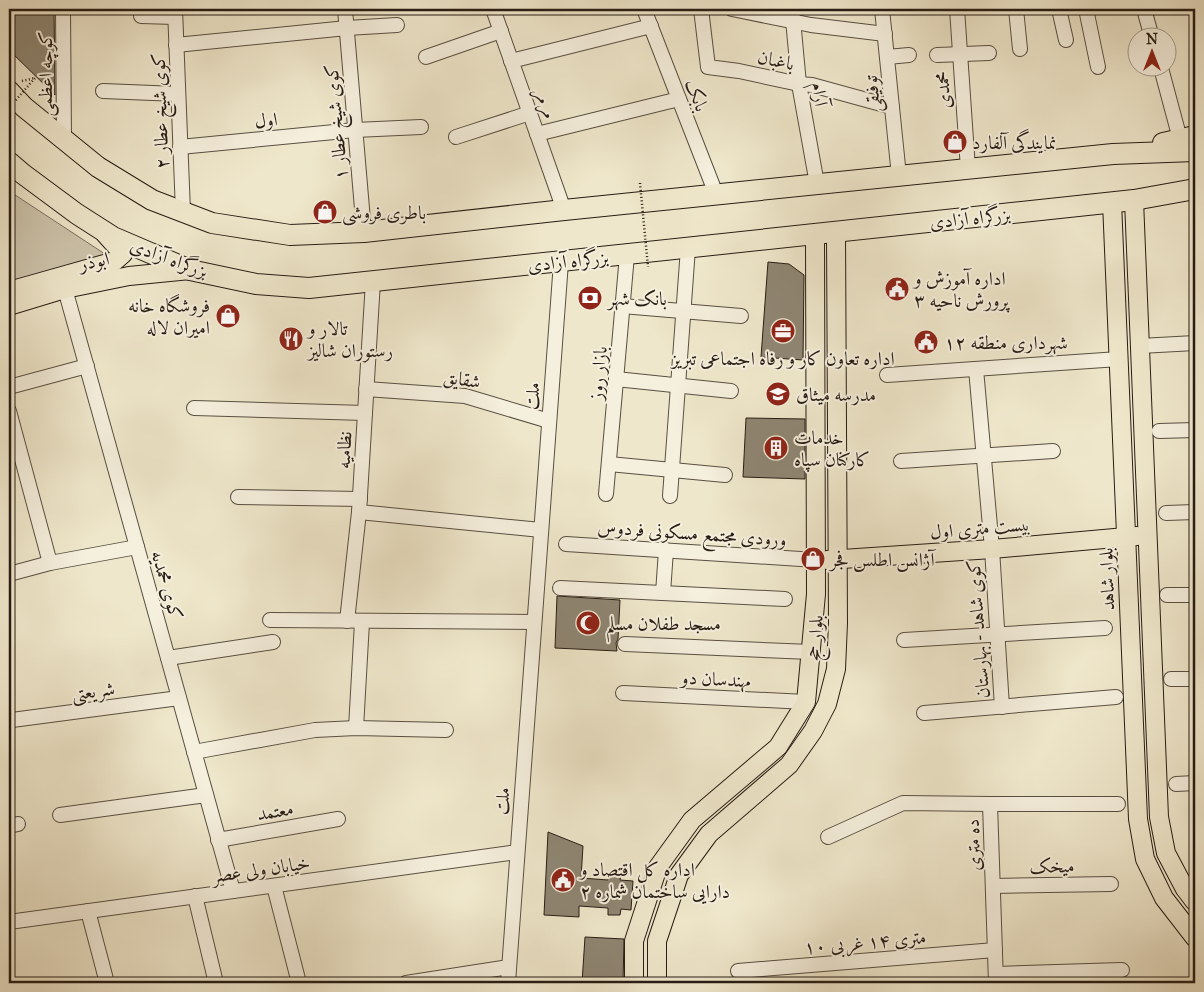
<svg xmlns="http://www.w3.org/2000/svg" width="1204" height="992" viewBox="0 0 1204 992" font-family="'IM FELL Great Primer',Amiri,serif">
<rect width="100%" height="100%" fill="#efe7cb"/>
<filter id="stains"><feTurbulence type="fractalNoise" baseFrequency=".004" numOctaves="4"/><feColorMatrix values="0 0 0 0 .2 0 0 0 0 .09 0 0 0 0 .02 0 0 0 .5 -.17"/></filter>
<radialGradient id="worn" r=".72"><stop offset=".6" stop-color="#630" stop-opacity="0"/><stop offset="1" stop-color="#630" stop-opacity=".3"/></radialGradient>
<path fill="#cdc4ac" stroke="#7a7060" d="M9 191 108 256 9 281Z"/>
<g fill="#8f8673" stroke="#271c14">
<path d="M9 9H54L55 95 9 50Z"/>
<path d="M768 262 789 264 804 275 803 360 761 357Z"/>
<path d="M746 418 805 419V479L743 477Z"/>
<path d="M557 596 620 600 618 639 616 643 617 651 555 648Z"/>
<path d="M548 832 583 846 581 878 608 880V873L621 874 620 880 633 881 631 910 621 909 620 915H608V908L579 906V917L544 915Z"/>
<path d="M585 937 624 939 623 983H582Z"/>
</g>
<g fill="none" stroke-linecap="round" stroke-linejoin="round">
<defs>
<g id="minor">
<path d="M63 9 64 139"/>
<path d="M175 9 183 212"/>
<path d="M345 9 364 232"/>
<path d="M493 9 564 210"/>
<path d="M644 9 716 194"/>
<path d="M701 9 708 67 739 71 799 84 812 85 892 107"/>
<path d="M732 9 811 25 885 34"/>
<path d="M792 9 799 84 817 184"/>
<path d="M882 9 899 176"/>
<path d="M957 9 968 169"/>
<path d="M1016 9 1020 49"/>
<path d="M1059 9 1066 40"/>
<path d="M1086 9 1098 67"/>
<path d="M1144 9 1152 38"/>
<path d="M141 16 175 17"/>
<path d="M176 45 347 28 397 25"/>
<path d="M937 55 989 53"/>
<path d="M426 57 501 31"/>
<path d="M887 57 909 55"/>
<path d="M511 61 651 26"/>
<path d="M1161 68 1180 139"/>
<path d="M103 91 178 94"/>
<path d="M537 134 679 99"/>
<path d="M456 137 530 113"/>
<path d="M180 147 355 130 421 127"/>
<path d="M65 289 233 891"/>
<path d="M622 306 741 316"/>
<path d="M1140 346 1195 343"/>
<path d="M976 369 992 549 1002 707"/>
<path d="M887 375 1119 359"/>
<path d="M616 379 731 391"/>
<path d="M9 387 87 366"/>
<path d="M366 389 465 396 549 421"/>
<path d="M194 408 365 413"/>
<path d="M9 411 50 563"/>
<path d="M1159 431 1195 430"/>
<path d="M901 461 1053 451"/>
<path d="M609 464 725 475"/>
<path d="M606 494 627 255"/>
<path d="M670 496 688 248"/>
<path d="M238 497 360 499"/>
<path d="M359 512 541 530"/>
<path d="M1166 513 1195 512"/>
<path d="M566 544 816 560"/>
<path d="M9 574 50 563 137 547"/>
<path d="M560 588 785 599"/>
<path d="M663 593 666 550"/>
<path d="M1167 595H1195"/>
<path d="M270 620 534 622"/>
<path d="M347 621 359 512 373 281"/>
<path d="M904 640 1105 628"/>
<path d="M625 644 811 652"/>
<path d="M168 658 273 642"/>
<path d="M1171 679H1195"/>
<path d="M623 693 806 702"/>
<path d="M924 713 1116 697"/>
<path d="M12 720 179 698"/>
<path d="M356 728 362 622"/>
<path d="M194 752 315 730 356 728 446 730"/>
<path d="M1176 784 1195 783"/>
<path d="M60 815 206 795"/>
<path d="M9 826 18 824"/>
<path d="M828 837 903 803 990 804"/>
<path d="M218 840 338 819"/>
<path d="M274 886 299 983"/>
<path d="M993 886 1111 884"/>
<path d="M195 896 216 983"/>
<path d="M88 911 107 983"/>
<path d="M9 922 517 852"/>
<path d="M738 971 995 950"/>
<path d="M996 974 1122 970"/>
<path d="M406 983 509 967"/>
<path d="M508 983 561 262"/>
<path d="M996 983 990 804H1118"/>
</g>
<g id="major">
<path d="M1134 200 1159 817 1166 853 1185 889 1195 902"/>
<path d="M1112 202 1138 819 1145 859 1164 898 1195 938"/>
<path d="M9 291 115 261 123 254 105 234"/>
<path d="M9 306 65 289 129 276 190 270"/>
<path d="M827 560 992 549 1137 536"/>
<path d="M634 983V941L658 867 692 820 778 747 806 702 816 594 815 235"/>
<path d="M657 983V941L679 875 709 834 789 765 813 731 827 704 836 669 838 623 836 232"/>
</g>
<g id="highway">
<path d="M9 91 24 107 98 167 152 200 212 223 290 235 364 232 564 210 1113 154 1195 151"/>
<path d="M1163 143 1195 136"/>
<path d="M9 162 23 174 77 214 113 237 190 270 256 284 309 288 1134 200 1195 189"/>
</g>
</defs>
<use href="#minor" stroke="#594f42" stroke-width="16"/>
<use href="#major" stroke="#271c14" stroke-width="20"/>
<use href="#highway" stroke="#271c14" stroke-width="22"/>
<path stroke="#271c14" stroke-width="2.5" stroke-dasharray="1 2.5" stroke-linecap="butt" d="M22 81 35 78"/>
<use href="#minor" stroke="#f5efdd" stroke-width="14"/>
<use href="#major" stroke="#efe7cb" stroke-width="18"/>
<use href="#highway" stroke="#efe7cb" stroke-width="20"/>
<g stroke="#271c14" stroke-width="2.5" stroke-dasharray="1 2.5" stroke-linecap="butt">
<path d="M9 108 35 78"/>
<path d="M640 183 648 267"/>
</g>
</g>
<defs>
<symbol id="shop-disc" viewBox="-11 -11 22 22"><circle r="9.5" fill="#8f2418" stroke="#f5efdd"/><path d="M-5-2.5h2.3a2.7 3.5 0 0 1 5.4 0H5L5.5 6h-11ZM-1.5-2.5h3a1.5 2.3 0 0 0-3 0Z" fill="#fff"/></symbol>
<symbol id="civic-disc" viewBox="-11 -11 22 22"><circle r="9.5" fill="#8f2418" stroke="#f5efdd"/><path d="M-.6-6.5H3V-4.5H.6V-3L4-1V1h2V6H-6V1h2V-1L-.6-3ZM-1.2 2.5V6h2.4V2.5Z" fill="#fff"/></symbol>
<symbol id="bank-disc" viewBox="-11 -11 22 22"><circle r="9.5" fill="#8f2418" stroke="#f5efdd"/><path d="M-6-4H6V4H-6ZM0-2.3a2.3 2.3 0 1 0 0 4.6a2.3 2.3 0 1 0 0-4.6Z" fill="#fff"/></symbol>
<symbol id="office-disc" viewBox="-11 -11 22 22"><circle r="9.5" fill="#8f2418" stroke="#f5efdd"/><path d="M-6-3h4V-5.5h4V-3h4V5H-6ZM-1-4.5V-3h2v-1.5ZM-6 0V1H6V0Z" fill="#fff"/></symbol>
<symbol id="restaurant-disc" viewBox="-11 -11 22 22"><circle r="9.5" fill="#8f2418" stroke="#f5efdd"/><path d="M-5-6h1v4h1v-4h1v4h1v-4h1v5L-1.5 .5V6h-2V.5L-5-1ZM5-6V6H3V1.5H1.5Q1.5-4 5-6Z" fill="#fff"/></symbol>
<symbol id="school-disc" viewBox="-11 -11 22 22"><circle r="9.5" fill="#8f2418" stroke="#f5efdd"/><path d="M0-5L7-2L0 1L-7-2ZM-4 1L0 2.5L4 1V4Q0 6-4 4Z" fill="#fff"/></symbol>
<symbol id="building-disc" viewBox="-11 -11 22 22"><circle r="9.5" fill="#8f2418" stroke="#f5efdd"/><path d="M-4-6H4V6H1V3H-1V6H-4ZM-2.5-4.3h1.7v1.8h-1.7ZM.8-4.3h1.7v1.8H.8ZM-2.5-1h1.7V.8h-1.7ZM.8-1h1.7V.8H.8Z" fill="#fff"/></symbol>
<symbol id="mosque-disc" viewBox="-11 -11 22 22"><circle r="9.5" fill="#8f2418" stroke="#f5efdd"/><path d="M3.5-4.9A6 6 0 1 0 3.5 4.9A5 5 0 1 1 3.5-4.9Z" fill="#fff"/></symbol>
</defs>
<g fill-rule="evenodd">
<use href="#shop-disc" x="941" y="128" width="28" height="28"/>
<use href="#shop-disc" x="311" y="198" width="28" height="28"/>
<use href="#civic-disc" x="883" y="275" width="28" height="28"/>
<use href="#bank-disc" x="576" y="284" width="28" height="28"/>
<use href="#shop-disc" x="214" y="302" width="28" height="28"/>
<use href="#office-disc" x="769" y="317" width="28" height="28"/>
<use href="#restaurant-disc" x="277" y="325" width="28" height="28"/>
<use href="#civic-disc" x="912" y="328" width="28" height="28"/>
<use href="#school-disc" x="764" y="380" width="28" height="28"/>
<use href="#building-disc" x="762" y="434" width="28" height="28"/>
<use href="#shop-disc" x="799" y="545" width="28" height="28"/>
<use href="#mosque-disc" x="574" y="609" width="28" height="28"/>
<use href="#civic-disc" x="549" y="866" width="28" height="28"/>
</g>
<g text-anchor="middle" dominant-baseline="central" stroke-width="4" stroke-linejoin="round" paint-order="stroke">
<g font-size="19" fill="#271c14" stroke="#f5efdd">
<text transform="translate(776 60) rotate(12)">باغبان</text>
<text transform="translate(45 74) rotate(-90)">کوچه اعظمی</text>
<text transform="translate(943 90) rotate(-94)">محمدی</text>
<text transform="translate(820 94) rotate(81)">آرام</text>
<text transform="translate(872 94) rotate(-96)">توفیقی</text>
<text transform="translate(697 95) rotate(69)">بابک</text>
<text transform="translate(546 103) rotate(70)">مرمر</text>
<text transform="translate(160 111) rotate(-92)">کوی شیخ عطار ۲</text>
<text transform="translate(266 120) rotate(-6)">اول</text>
<text transform="translate(336 122) rotate(-95)">کوی شیخ عطار ۱</text>
<text transform="translate(970 218) rotate(-6)">بزرگراه آزادی</text>
<text transform="translate(169 258) rotate(20)">بزرگراه آزادی</text>
<text transform="translate(94 261) rotate(-12)">ابوذر</text>
<text transform="translate(568 261) rotate(-6)">بزرگراه آزادی</text>
<text transform="translate(598 373) rotate(-85)">بازار روز</text>
<text transform="translate(462 379) rotate(9)">شقایق</text>
<text transform="translate(532 396) rotate(-86)">ملت</text>
<text transform="translate(344 450) rotate(-87)">نظامیه</text>
<text transform="translate(980 528) rotate(-5)">بیست متری اول</text>
<text transform="translate(692 533) rotate(4)">ورودی مجتمع مسکونی فردوس</text>
<text transform="translate(1107 579) rotate(-92)">بلوار شاهد</text>
<text transform="translate(167 585) rotate(74)">کوی محمدیه</text>
<text transform="translate(978 629) rotate(-94)">کوی شاهد - بهارستان</text>
<text transform="translate(815 638) rotate(-87)">بلوار حج</text>
<text transform="translate(716 679) rotate(3)">مهندسان دو</text>
<text transform="translate(93 691) rotate(-8)">شریعتی</text>
<text transform="translate(502 801) rotate(-86)">ملت</text>
<text transform="translate(275 811) rotate(-10)">معتمد</text>
<text transform="translate(973 845) rotate(-92)">ده متری</text>
<text transform="translate(1052 866) rotate(-1)">میخک</text>
<text transform="translate(261 869) rotate(-8)">خیابان ولی عصر</text>
<text transform="translate(865 942) rotate(-5)">۱۰ متری ۱۴ غربی</text>
</g>
<g font-size="19" fill="#271c14" stroke="#f5efdd" text-anchor="start">
<text x="972" y="142">نمایندگی آلفارد</text>
<text x="342" y="212">باطری فروشی</text>
<text x="914" y="278">اداره آموزش و<tspan x="914" dy="22">پرورش ناحیه ۳</tspan></text>
<text x="608" y="298">بانک شهر</text>
<text x="210" y="305" text-anchor="end">فروشگاه خانه<tspan x="210" dy="22">امیران لاله</tspan></text>
<text x="308" y="328">تالار و<tspan x="308" dy="22">رستوران شالیز</tspan></text>
<text x="944" y="342">شهرداری منطقه ۱۲</text>
<text x="783" y="358" text-anchor="middle">اداره تعاون کار و رفاه اجتماعی تبریز</text>
<text x="796" y="394">مدرسه میثاق</text>
<text x="794" y="437">خدمات<tspan x="794" dy="22">کارکنان سپاه</tspan></text>
<text x="830" y="559">آژانس اطلس فجر</text>
<text x="606" y="623">مسجد طفلان مسلم</text>
<text x="580" y="869">اداره کل اقتصاد و<tspan x="580" dy="22">دارایی ساختمان شماره ۲</tspan></text>
</g>
</g>
<rect width="1204" height="992" fill="none" stroke="#efe7cb" stroke-width="30"/>
<rect x="10" y="10" width="1184" height="972" fill="none" stroke="#271c14" stroke-width="2.5"/>
<rect x="15" y="15" width="1174" height="962" fill="none" stroke="#271c14"/>
<g transform="translate(1152 52)"><circle r="24" fill="#f5efdd" stroke="#a39b8d"/>
<path d="M0-4L9 19L0 12L-9 19Z" fill="#8f2418"/>
<text y="-8" font-size="14" font-weight="bold" text-anchor="middle" fill="#271c14">N</text>
</g>
<rect width="100%" height="100%" filter="url(#stains)"/>
<rect width="100%" height="100%" fill="url(#worn)"/>
</svg>
